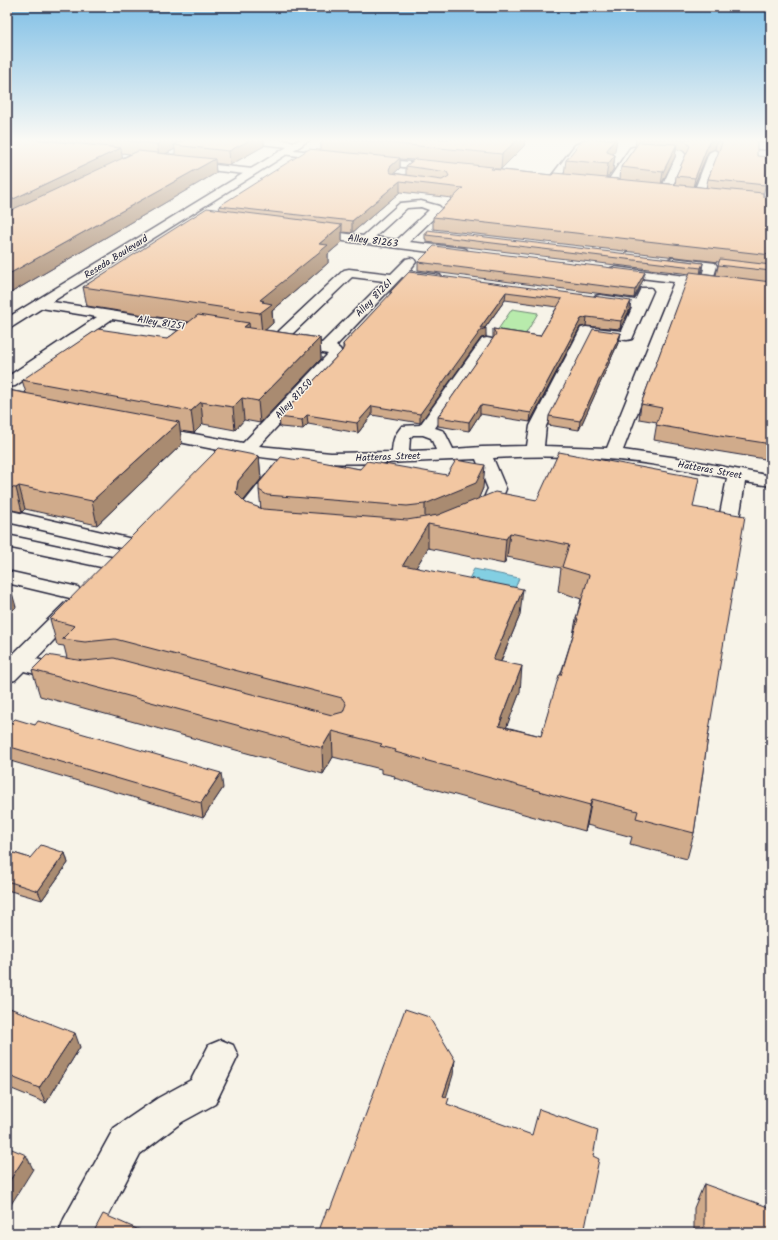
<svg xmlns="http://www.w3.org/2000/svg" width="778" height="1240" viewBox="0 0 778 1240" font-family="Kalam,sans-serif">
<rect width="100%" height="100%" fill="#f7f3e8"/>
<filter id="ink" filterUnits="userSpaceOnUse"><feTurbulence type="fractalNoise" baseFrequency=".025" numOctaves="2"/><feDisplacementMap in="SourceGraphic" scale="8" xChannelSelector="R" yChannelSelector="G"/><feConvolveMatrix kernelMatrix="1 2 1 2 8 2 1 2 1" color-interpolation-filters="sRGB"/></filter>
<g filter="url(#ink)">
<path fill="#b8ebac" stroke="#6d8674" d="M512 309 538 313 525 335 497 331Z"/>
<path fill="#83cfe2" stroke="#5c8a9f" d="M474 569 519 578 514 591 468 581Z"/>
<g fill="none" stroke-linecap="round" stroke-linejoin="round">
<defs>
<g id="minor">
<path d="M237 139C249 139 295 138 302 145L297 148 242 142Z"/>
<path d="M585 141 590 144 581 149 558 181H550L549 179 575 145Z"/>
<path d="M633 147 679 150 682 151 687 156 669 193 665 194 660 191 676 156 636 153 614 187H606L605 185 630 148Z"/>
<path d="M285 149 332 154 337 157 332 160 282 154 280 152Z"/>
<path d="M714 150 719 153 703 194 698 197 694 196 693 194 709 153Z"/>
<path d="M370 158 439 165 444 168 439 171 367 163 365 161Z"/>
<path d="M187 162 253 169 258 172 253 175 184 167 182 165 184 163Z"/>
<path d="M421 201 439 206 441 208 436 216 409 242 462 248 466 249 468 252 466 255 462 256 312 237 308 235 306 233 308 231 312 229 363 236 400 203ZM421 207 429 210 397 240 375 237 407 208Z"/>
<path d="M410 258 414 259 416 262 409 271 440 275 441 278 440 281 435 282 402 277 336 346 340 349 343 355 341 358 259 446 331 453 392 452C393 439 394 436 402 426L420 425 482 339 487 338 492 339 494 342 435 428 444 431 453 449 482 447 527 446 530 426 581 328 586 327 622 331 632 308 595 302 593 299 595 296 600 295 635 300 641 288H651L653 291 632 339 627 340 591 336 546 426 544 446 607 448 674 282 615 275 611 274 609 271 611 268 615 267 701 278 704 269 669 265 667 262 669 259 673 258 715 263 717 266 713 279 771 286V294L687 284 623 450 678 458 771 476V486L745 482 739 519 736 523 729 525 722 523 719 519 727 478C687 470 647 462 607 459 569 456 531 456 493 458L506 489C499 506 493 524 470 518L467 514C471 509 474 510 478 507 483 504 485 494 488 489L476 459C421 461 365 466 309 462 256 459 203 447 151 436L145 435 143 431 145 427 151 426 243 443 328 354 285 346 283 343 285 340 290 339 322 343 384 281 352 277 289 337 284 338 279 337 277 334 279 331 344 270 349 269 391 274 406 259ZM413 435H423L431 438 436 450 409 451 410 438Z"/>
<path d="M40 300 213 327 218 328 220 331 218 334 213 335 112 319 15 386 7 387V377L97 317 35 307 33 304 35 301Z"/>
<path d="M278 467 284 468 287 472 260 506V515L272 522 275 526 272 530C260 533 248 527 240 517L242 505 272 468Z"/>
<path d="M7 510 141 541 144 545 141 549 134 551 7 522Z"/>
<path d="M7 535 115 558 122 560 125 564 122 568 115 570 7 547Z"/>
<path d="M7 571 78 587 81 592 78 597 70 598 7 583Z"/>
<path d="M74 600 82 602 85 607 36 659 73 668 77 674 73 680 65 682 24 671 15 680 7 682V660L66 602Z"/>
<path d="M221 1040 233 1045 238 1056 215 1104 182 1122 140 1154 99 1233H59L64 1219 114 1128 158 1098 191 1080 209 1045Z"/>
</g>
<path id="major" d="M300 139H311L12 327 7 328V318Z"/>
<path id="highway" d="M727 141 771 144V150L724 146 722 144Z"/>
</defs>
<use href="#minor" stroke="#22223b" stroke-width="3"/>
<use href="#major" stroke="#22223b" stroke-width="3"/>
<use href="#highway" stroke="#22223b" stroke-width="3"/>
<use href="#minor" fill="#f7f3e8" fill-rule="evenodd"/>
<use href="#major" fill="#f7f3e8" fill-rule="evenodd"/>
<use href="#highway" fill="#f7f3e8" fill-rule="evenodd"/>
</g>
<g fill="#d0ab8b" stroke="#22223b" fill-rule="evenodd">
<path d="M7 139H264V146L230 165 215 163 216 173 7 295ZM175 149V154H166ZM121 153 130 154 122 158Z"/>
<path d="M321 139H525L524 146 501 169H493L552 175 564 174 566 160 615 151 613 154 615 155 613 170 607 178 620 179 621 167 635 147 636 139H755L757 156 769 168 763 196 771 197V460L716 451 654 440 657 422 639 419 641 404 690 274 426 242V239H425V232L703 263 701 273 716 275 719 262 433 229V217L452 198 400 192 352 233 342 232V242L328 254V263L272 311 273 323 265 330 320 338 321 359 260 423 244 420 235 430 203 424 194 433 180 431 182 444 97 525 25 509 22 512 7 509V390L26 393 22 380 167 339 189 322 87 306 83 287 220 210 219 206 321 150ZM676 149 683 150 686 154 676 176 675 185 662 183 675 157ZM715 149 719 152 708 179 706 188 694 186 708 152ZM400 159 413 160 406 166V175L394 173 400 168Z"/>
<path d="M418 262 643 280 634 298 418 270Z"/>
<path d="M409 272 630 309 620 329 586 326 580 327 530 422 480 414 469 431 438 426V417L493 339V329L540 336 557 307 505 300 485 328 486 337 481 338 420 423 372 415 358 433 308 424 303 429 280 427 279 417 342 351 343 349V344L390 295V292Z"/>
<path d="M621 333 619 341 579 430 548 425 549 416Z"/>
<path d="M259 456 261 479 243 501 246 503 261 509 259 490 298 460 360 469 483 488 478 499 537 500 693 507 709 730 694 833 687 859 630 844 632 837 587 825 585 831 394 778 395 776 381 773V769L333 757 323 774 40 696 32 670 67 658 64 646 57 645 50 619ZM428 548 504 564 507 557 561 568 558 591 581 599 576 619 573 635 541 736 506 727 520 692 501 661 520 615 416 567Z"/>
<path d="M35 725 223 788 203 818 7 760V727Z"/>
<path d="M7 851 30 858 65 853 68 863 42 900 7 890Z"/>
<path d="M7 1007 80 1047 46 1103 7 1087Z"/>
<path d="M704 1184 771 1233H694V1208Z"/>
</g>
<g fill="#a98b71" stroke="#22223b">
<path d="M167 139H196L174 145 175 149 159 157 157 144Z"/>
<path d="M252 139H264V146L230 165 229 151Z"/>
<path d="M518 139H525L524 146 501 169 502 154Z"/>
<path d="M615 139H617L615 151 606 164 607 150Z"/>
<path d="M717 139 715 149 708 152 693 188 695 178 709 142Z"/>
<path d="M677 144 675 157 661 185 663 172Z"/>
<path d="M121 148 123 162 7 219V202Z"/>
<path d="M615 155 613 170 606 179 608 164Z"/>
<path d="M400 158V168L390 177 389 170 390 167Z"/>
<path d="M215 159 216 173 7 295V275Z"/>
<path d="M400 181V192L352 233V221Z"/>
<path d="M342 225V242L328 254V263L272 311 273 323 262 333 260 313V300L319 244Z"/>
<path d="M703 263 702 270 700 275 701 268Z"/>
<path d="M645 272 643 280 634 298 635 290Z"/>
<path d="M506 292 505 300 484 329 486 328V337L481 338 420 423V414L480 328Z"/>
<path d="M631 301 630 309 620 329 621 321Z"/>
<path d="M587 317 586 326 580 327 530 422 531 413 581 319Z"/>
<path d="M249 323 251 343 244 327Z"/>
<path d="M621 333 619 341 579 430 580 421Z"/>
<path d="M320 338 321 359 260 423 258 401Z"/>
<path d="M242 398 244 420 235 430 233 407Z"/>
<path d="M201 402 203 424 194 433 191 411Z"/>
<path d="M480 405V414L469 431V422Z"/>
<path d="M372 406V415L358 433 357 423Z"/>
<path d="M307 415 308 424 303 429 302 420Z"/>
<path d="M179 422 182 444 97 525 92 501Z"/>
<path d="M259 456 261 479 241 504 236 493 238 481Z"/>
<path d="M485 465 483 488 475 507 428 524V548L403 589V565L425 528V504Z"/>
<path d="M19 486 25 509 22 512 16 488Z"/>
<path d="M510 533 507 557 504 564 506 539Z"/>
<path d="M9 582 16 607 7 616V584Z"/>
<path d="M523 589 520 615 491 685 493 660Z"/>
<path d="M522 666 520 692 497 752 499 726Z"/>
<path d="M332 731 333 757 323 774 322 748Z"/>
<path d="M221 773 223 788 203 818 201 803Z"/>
<path d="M592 799 587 825 585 831 590 805Z"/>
<path d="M65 853 68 863 42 900 38 891Z"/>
<path d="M75 1033 80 1047 46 1103 39 1088Z"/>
<path d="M455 1060 453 1075 442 1111 443 1096Z"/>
<path d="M26 1155 33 1169 7 1211V1185Z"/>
</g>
<g fill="#f2c7a2" stroke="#22223b" fill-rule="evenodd">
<path d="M7 139H31L121 148 7 202Z"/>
<path d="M110 139H167L157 144Z"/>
<path d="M187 139H252L229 151 174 145Z"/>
<path d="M346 139H518L502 154Z"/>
<path d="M583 139H615L607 150V152L615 155 608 164 566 160Z"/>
<path d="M669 139H716L709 142 695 178 676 176 690 146 685 140Z"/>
<path d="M717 139H735L757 140V156L771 157 765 185 708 179 722 143Z"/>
<path d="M639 142 677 144 663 172 621 167Z"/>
<path d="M309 149 400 158 390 167 389 170 391 173 442 180 449 176 447 172 406 166 415 159 493 167 491 169 552 175 554 173 763 193V196L771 197V255L433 217 463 188 400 181 352 221 219 206Z"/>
<path d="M138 151 215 159 7 275V212Z"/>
<path d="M207 208 342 225 319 244 328 245 260 300 264 301 262 302 272 304 260 313 83 287Z"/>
<path d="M427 230 703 263 701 268 426 235 428 232H425Z"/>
<path d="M434 246 645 272 635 290 418 262Z"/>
<path d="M720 259 771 265V271L718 265Z"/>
<path d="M409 272 631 301 621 321 587 317 581 319 531 413 480 405 469 422 438 417 496 334 493 329 540 336 562 299 506 292 480 328H486L481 330 420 414 372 406 357 423 307 415 302 420 279 417 342 351 344 347 343 344 392 292H390Z"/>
<path d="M690 272 771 282V444L720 436 656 425 662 408 641 404Z"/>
<path d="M198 315 249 323 244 327 320 338 258 401 242 398 233 407 201 402 191 411 22 380 98 329 167 339Z"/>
<path d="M593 329 621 333 580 421 549 416Z"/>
<path d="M7 390H8L179 422 92 501 19 486 16 488 7 487Z"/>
<path d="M219 448 259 456 238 481 236 493 246 503 263 509 407 520 438 515 495 492 537 500 559 452 699 478 693 507 745 516 709 730 694 833 636 818 638 811 592 799 590 805 395 752 396 750 380 746 382 744 332 731 322 748 32 670 47 655 84 661 114 658 332 715 343 712 346 704 342 698 115 639 85 642 62 639 75 626 50 619ZM428 524 506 539 510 533 569 545 562 567 589 575 576 619H578L561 675H559L541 736 499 726 522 666 493 660 523 589 403 565Z"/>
<path d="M281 457 298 460 300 458 360 469 367 461 447 475 456 460 485 465 476 483 425 504 407 506 267 495 259 490V483Z"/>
<path d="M15 719 35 725 38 721 221 773 201 803 7 746V727Z"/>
<path d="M41 845 65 853 38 891 7 881V851L30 858Z"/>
<path d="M7 1007 75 1033 39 1088 7 1075Z"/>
<path d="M405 1009 429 1017 455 1060 443 1096 449 1098 447 1104 532 1135 539 1109 598 1130 593 1156 599 1159 584 1233H318L327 1209 330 1210Z"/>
<path d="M7 1147 26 1155 7 1185Z"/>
<path d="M704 1184 771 1208V1233H700L704 1227Z"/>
<path d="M103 1214 146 1233H93Z"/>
</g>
</g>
<linearGradient id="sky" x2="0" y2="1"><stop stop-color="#7fbfe6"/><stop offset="0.45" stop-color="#fbfaf5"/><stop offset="1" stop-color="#fbfaf5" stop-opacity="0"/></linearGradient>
<rect width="778" height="312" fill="url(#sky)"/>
<g text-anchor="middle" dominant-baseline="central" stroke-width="3" stroke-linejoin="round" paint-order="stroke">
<g font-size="10" fill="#22223b" stroke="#f7f3e8">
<text transform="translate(373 241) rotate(7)">Alley 81263</text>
<text transform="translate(116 257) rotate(-32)">Reseda Boulevard</text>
<text transform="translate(374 298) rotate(-46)">Alley 81261</text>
<text transform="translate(161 323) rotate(9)">Alley 81251</text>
<text transform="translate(294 399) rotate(-47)">Alley 81250</text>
<text transform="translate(388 457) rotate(-2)">Hatteras Street</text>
<text transform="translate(710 470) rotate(10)">Hatteras Street</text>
</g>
</g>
<rect width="778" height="1240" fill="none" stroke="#f7f3e8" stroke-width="24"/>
<rect x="12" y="12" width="754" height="1216" fill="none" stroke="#22223b" stroke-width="1.5" filter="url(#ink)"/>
</svg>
